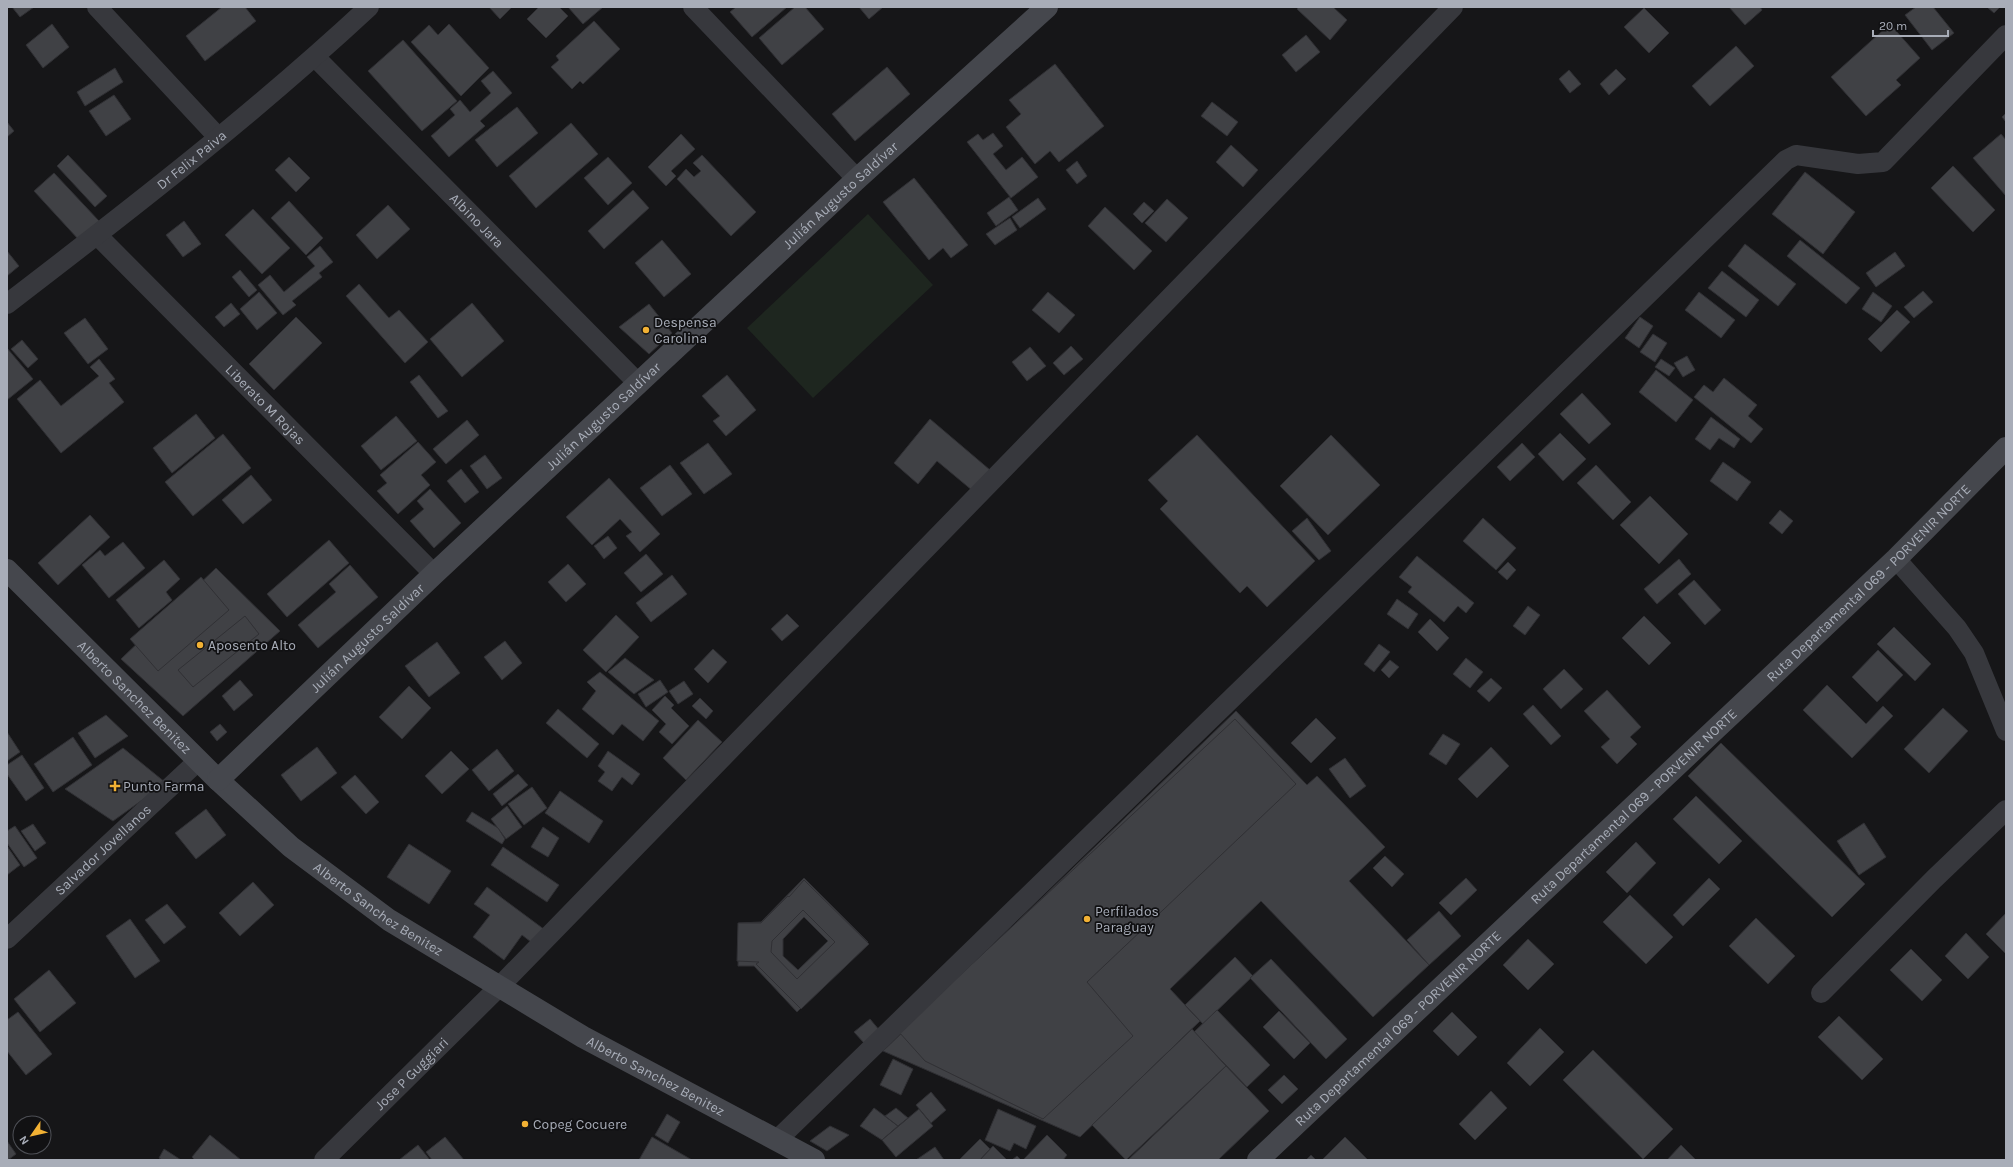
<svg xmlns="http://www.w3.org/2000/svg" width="2013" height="1167" viewBox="0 0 2013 1167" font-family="Karla,sans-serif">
<rect width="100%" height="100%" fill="#161618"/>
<path fill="#1e261f" d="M868 214 933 285 813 398 747 328Z"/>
<g fill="#404145" stroke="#303034" fill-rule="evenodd">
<path d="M12 7H34L20 17Z"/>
<path d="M222 7H245L256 21 205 61 186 36Z"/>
<path d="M489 7H512L500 19Z"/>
<path d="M539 7H559L568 16 546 38 527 19Z"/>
<path d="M568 7H603L583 24Z"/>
<path d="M736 7H787L752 37 730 12Z"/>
<path d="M795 7H805L824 29 782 65 759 38Z"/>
<path d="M859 7H883L869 19Z"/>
<path d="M1299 7H1333L1347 20 1330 40 1297 9Z"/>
<path d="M1729 7H1760L1762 10 1745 25Z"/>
<path d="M1916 7H1933L1954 33 1932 50 1905 15Z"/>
<path d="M1987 7H2000L1994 13Z"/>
<path d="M1644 8 1669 33 1649 53 1624 27Z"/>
<path d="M594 21 620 49 583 84 580 81 572 89 551 67 559 60 556 56Z"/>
<path d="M52 24 69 47 43 68 26 45Z"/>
<path d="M449 24 489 68 461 96 411 42 429 25 438 35Z"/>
<path d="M1890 24 1920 58 1896 80 1901 85 1866 116 1831 77Z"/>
<path d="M1306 35 1320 52 1296 72 1282 55Z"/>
<path d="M403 40 457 101 422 131 368 71Z"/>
<path d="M1736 46 1754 66 1710 106 1692 86Z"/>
<path d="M1055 64 1104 126 1059 162 1050 151 1035 164 1006 127 1021 114 1009 100Z"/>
<path d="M887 67 910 94 855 141 832 114Z"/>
<path d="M115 68 123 82 85 106 77 92Z"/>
<path d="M1616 69 1626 79 1609 95 1600 84Z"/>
<path d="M1569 70 1581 84 1570 93 1559 79Z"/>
<path d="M493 71 512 93 480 121 485 126 449 157 431 136 455 115 450 109 460 100 470 112 491 93 481 81Z"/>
<path d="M114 95 131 119 106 136 89 111Z"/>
<path d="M1212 102 1238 122 1227 136 1201 116Z"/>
<path d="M517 107 538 133 497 167 475 140Z"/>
<path d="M2006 113V122L2002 117Z"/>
<path d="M7 122 14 131 7 137Z"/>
<path d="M571 123 598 154 536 208 509 176Z"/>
<path d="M993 133 1003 146 993 154 1006 170 1022 157 1038 177 1011 198 967 142 978 134 983 140Z"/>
<path d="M681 134 695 149 671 171 676 176 666 186 648 167Z"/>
<path d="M2001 134 2006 140V196L1973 158Z"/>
<path d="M1231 145 1258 170 1243 187 1216 162Z"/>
<path d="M68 155 107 196 95 207 57 166Z"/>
<path d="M702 155 756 212 731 236 677 179 686 169 694 177 701 171 693 163Z"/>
<path d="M289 157 310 178 296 192 275 170Z"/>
<path d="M608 157 632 183 608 205 584 178Z"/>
<path d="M1077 161 1087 176 1077 184 1066 170Z"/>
<path d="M1953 166 1995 210 1973 232 1931 188Z"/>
<path d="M1805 172 1855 212 1823 254 1772 214Z"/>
<path d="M54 173 99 221 79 240 34 191Z"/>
<path d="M914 178 968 245 951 258 943 248 929 260 883 202Z"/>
<path d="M633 190 649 208 604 249 588 231Z"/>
<path d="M1009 197 1018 210 996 226 987 213Z"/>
<path d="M1038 198 1046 209 1020 228 1012 217Z"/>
<path d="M1167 199 1188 218 1166 242 1145 223Z"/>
<path d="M289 201 323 238 306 255 271 218Z"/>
<path d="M1144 202 1154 211 1142 223 1133 214Z"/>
<path d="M388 205 410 229 377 259 356 235Z"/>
<path d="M1105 207 1152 251 1134 270 1088 226Z"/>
<path d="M253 209 290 248 262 274 225 235Z"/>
<path d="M1010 218 1017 230 995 245 986 234Z"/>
<path d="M184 221 201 244 183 257 166 235Z"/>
<path d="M662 240 691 274 664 297 635 263Z"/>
<path d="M1800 240 1860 288 1846 304 1787 256Z"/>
<path d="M1745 244 1796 284 1778 306 1728 266Z"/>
<path d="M320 246 333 262 319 273 322 277 292 301 296 305 283 315 258 285 270 275 284 292 315 266 307 257Z"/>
<path d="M7 251 19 266 7 276Z"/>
<path d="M1895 252 1905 266 1876 287 1866 273Z"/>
<path d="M240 270 257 290 249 297 232 277Z"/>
<path d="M1722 271 1759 300 1746 317 1708 288Z"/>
<path d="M359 284 389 318 399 310 428 342 405 363 346 296Z"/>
<path d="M1923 291 1933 302 1914 318 1904 307Z"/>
<path d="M259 292 277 313 257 330 240 309Z"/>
<path d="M1048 292 1075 315 1059 333 1032 310Z"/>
<path d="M1699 292 1735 320 1721 338 1685 310Z"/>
<path d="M1873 292 1892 306 1881 322 1862 309Z"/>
<path d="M231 303 240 314 224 327 215 317Z"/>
<path d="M472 303 504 341 462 377 430 339Z"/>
<path d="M649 304 672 333 649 354 619 327Z"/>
<path d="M1897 310 1910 322 1881 352 1868 339Z"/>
<path d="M296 317 322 343 274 390 249 364Z"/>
<path d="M1640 317 1653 326 1639 348 1625 338Z"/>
<path d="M85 318 108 349 88 364 64 333Z"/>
<path d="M1653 334 1667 343 1655 362 1640 352Z"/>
<path d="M22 340 38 359 28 368 11 349Z"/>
<path d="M1071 346 1083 359 1064 375 1053 363Z"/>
<path d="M1030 347 1046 366 1027 381 1012 362Z"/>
<path d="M7 348 33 379 7 400Z"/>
<path d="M1687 356 1695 370 1683 377 1674 363Z"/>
<path d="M99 359 115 379 109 383 124 402 61 453 17 399 40 380 61 406 99 376 90 367Z"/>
<path d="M1661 359 1675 368 1669 376 1655 367Z"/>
<path d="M1656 370 1693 400 1676 422 1639 392Z"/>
<path d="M419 375 448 411 438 418 410 382Z"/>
<path d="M727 375 756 410 726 436 713 421 720 416 702 396Z"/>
<path d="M1724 378 1757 405 1748 416 1763 429 1751 443 1694 397 1704 385 1713 392Z"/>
<path d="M1582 393 1611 424 1589 444 1560 414Z"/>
<path d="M196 414 215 438 172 473 153 448Z"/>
<path d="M396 416 417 441 381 470 361 446Z"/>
<path d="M1711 417 1740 439 1734 448 1719 438 1710 450 1695 439Z"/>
<path d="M930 419 990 470 973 491 937 461 918 484 894 463Z"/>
<path d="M467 420 479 435 446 464 433 449Z"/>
<path d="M1560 433 1586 459 1563 481 1538 454Z"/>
<path d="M223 434 251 468 193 516 165 482Z"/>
<path d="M1197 435 1315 561 1267 607 1247 586 1240 593 1160 509 1168 501 1148 480Z"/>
<path d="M1331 435 1380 485 1328 535 1280 486Z"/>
<path d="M418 442 436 462 421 475 430 485 398 514 377 491 387 483 380 475Z"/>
<path d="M708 443 732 474 704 494 680 463Z"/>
<path d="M1522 443 1535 457 1510 481 1497 467Z"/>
<path d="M485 455 502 478 487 489 470 466Z"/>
<path d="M1723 462 1751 482 1737 501 1710 481Z"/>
<path d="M670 465 692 494 662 516 640 488Z"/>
<path d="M1596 465 1631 502 1613 520 1577 483Z"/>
<path d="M461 469 479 492 465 503 447 481Z"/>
<path d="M251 475 272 500 243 524 222 500Z"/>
<path d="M609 478 660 534 640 552 626 536 632 532 620 519 592 545 566 517Z"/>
<path d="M430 489 461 523 434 548 410 521 424 509 417 501Z"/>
<path d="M1650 496 1688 534 1659 564 1620 525Z"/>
<path d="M1780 510 1793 521 1782 534 1769 523Z"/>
<path d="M90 515 110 537 58 585 38 563Z"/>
<path d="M1307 518 1331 551 1319 560 1292 531Z"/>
<path d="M1483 518 1516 548 1496 570 1463 541Z"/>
<path d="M608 536 617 548 604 559 594 546Z"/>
<path d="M329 540 349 563 287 617 267 594Z"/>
<path d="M123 542 145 568 109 598 82 565 100 550 105 556Z"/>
<path d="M646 554 663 574 641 592 624 573Z"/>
<path d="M1417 556 1474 603 1466 613 1458 606 1444 622 1408 592 1412 587 1399 577Z"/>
<path d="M1679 559 1691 574 1657 604 1644 589Z"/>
<path d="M164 560 180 579 166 592 172 600 139 628 116 600Z"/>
<path d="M1508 562 1516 570 1507 580 1498 572Z"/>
<path d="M568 564 586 584 566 602 548 582Z"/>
<path d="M350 565 378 597 318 648 298 625 336 592 329 584Z"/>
<path d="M216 568 280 631 183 716 121 659Z"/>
<path d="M672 575 687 594 651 622 636 603Z"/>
<path d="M201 577 229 610 158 671 130 639Z"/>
<path d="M1694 580 1721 610 1705 625 1678 594Z"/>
<path d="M1397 599 1418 614 1408 629 1387 614Z"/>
<path d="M1528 606 1540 615 1525 635 1513 626Z"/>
<path d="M787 614 799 626 782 641 771 629Z"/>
<path d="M616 615 639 637 606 672 583 650Z"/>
<path d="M245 616 259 634 193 687 178 670Z"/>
<path d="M1644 616 1671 643 1649 665 1622 638Z"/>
<path d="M1430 619 1449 638 1437 651 1418 632Z"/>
<path d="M1894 627 1931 664 1915 681 1877 644Z"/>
<path d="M505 641 522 663 502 680 484 657Z"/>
<path d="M437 642 460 673 429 697 405 666Z"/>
<path d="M1379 644 1390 652 1374 672 1364 664Z"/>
<path d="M713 649 727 662 708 683 694 669Z"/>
<path d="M1878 650 1903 675 1877 702 1852 677Z"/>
<path d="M625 658 654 680 634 694 608 672Z"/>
<path d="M1466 658 1483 672 1470 688 1453 674Z"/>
<path d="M1390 660 1399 667 1389 678 1381 670Z"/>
<path d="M1564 669 1583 689 1561 709 1543 689Z"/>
<path d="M600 672 659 721 643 741 622 724 613 735 582 709 596 691 587 682Z"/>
<path d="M1491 678 1502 688 1489 702 1477 691Z"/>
<path d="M240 680 253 695 234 711 222 696Z"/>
<path d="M660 680 668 692 646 707 638 694Z"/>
<path d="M684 681 693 694 678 704 669 691Z"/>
<path d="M1827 685 1866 724 1883 706 1893 716 1852 758 1803 710Z"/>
<path d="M409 686 431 708 402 739 379 717Z"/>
<path d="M1607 690 1641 727 1630 737 1637 744 1617 764 1601 747 1610 739 1584 711Z"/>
<path d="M665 696 674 705 671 708 689 726 672 744 659 732 666 724 652 710Z"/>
<path d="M700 698 713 711 706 719 692 706Z"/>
<path d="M1533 705 1561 736 1551 745 1523 714Z"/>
<path d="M1943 708 1968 731 1929 773 1904 749Z"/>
<path d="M558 709 599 744 587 758 546 723Z"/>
<path d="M1236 711 1307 785 1317 776 1385 847 1349 881 1429 965 1373 1017 1261 901 1170 989 1200 1021 1080 1137 883 1051Z"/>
<path d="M106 715 128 736 95 758 78 733Z"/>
<path d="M1316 718 1336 738 1311 763 1291 743Z"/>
<path d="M1235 719 1296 784 1087 982 1133 1036 1043 1119 925 1061 899 1032Z"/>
<path d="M698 720 722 742 686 780 663 758Z"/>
<path d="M220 724 227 732 217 741 210 732Z"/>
<path d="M7 732 20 752 7 761Z"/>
<path d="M1443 734 1460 744 1446 765 1429 754Z"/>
<path d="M73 737 92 765 53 792 34 764Z"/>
<path d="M1721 743 1865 884 1832 917 1688 776Z"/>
<path d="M317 747 337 773 301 801 281 775Z"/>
<path d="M1491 747 1509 766 1477 798 1458 779Z"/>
<path d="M123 748 166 783 113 821 65 789Z"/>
<path d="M497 749 514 771 489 791 472 770Z"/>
<path d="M451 751 469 769 442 794 425 776Z"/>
<path d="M608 751 640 774 632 785 622 777 612 791 598 781 605 772 598 766Z"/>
<path d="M22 755 44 788 26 801 7 774V765Z"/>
<path d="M1345 758 1366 786 1350 798 1329 769Z"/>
<path d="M518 774 528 785 502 806 493 794Z"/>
<path d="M355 775 379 802 366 814 341 787Z"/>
<path d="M532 787 547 808 524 825 508 804Z"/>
<path d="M560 791 603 821 589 843 545 813Z"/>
<path d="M1696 796 1742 841 1719 864 1673 819Z"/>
<path d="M507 806 522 827 506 839 491 819Z"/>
<path d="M206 809 226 835 196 859 175 833Z"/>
<path d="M472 812 498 828 505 839 502 844 466 821Z"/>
<path d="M1864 823 1886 857 1859 875 1837 841Z"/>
<path d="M33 824 46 843 35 851 21 831Z"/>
<path d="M15 826 37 858 24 867 7 843V831Z"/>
<path d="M543 827 559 838 548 857 531 847Z"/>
<path d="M1636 842 1656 863 1627 893 1606 872Z"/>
<path d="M409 844 451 871 429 904 387 877Z"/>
<path d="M7 846 20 865 7 875Z"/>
<path d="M503 847 559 885 547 902 491 865Z"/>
<path d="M1385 856 1404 874 1392 887 1373 868Z"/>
<path d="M804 878 868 942 797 1012 754 966H738L739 923 761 922ZM804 917 828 941 798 970 783 956V939Z"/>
<path d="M1466 878 1477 890 1451 915 1439 903Z"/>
<path d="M1709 878 1720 889 1683 926 1673 915Z"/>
<path d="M804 880 869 944 801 1009 756 964 759 962 737 961 738 923H761L788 896 789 897ZM803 910 835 942 797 979 771 952 772 941Z"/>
<path d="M253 882 274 905 240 936 219 913Z"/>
<path d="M487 887 545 930 535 945 522 935 504 960 473 937 490 915 474 904Z"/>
<path d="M1630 895 1673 937 1646 964 1603 922Z"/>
<path d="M167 904 186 927 164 944 145 920Z"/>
<path d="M1439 911 1461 936 1429 965 1407 940Z"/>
<path d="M2006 913V954L1986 934Z"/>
<path d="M1756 918 1795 956 1768 984 1729 946Z"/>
<path d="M130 919 160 961 135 978 106 936Z"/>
<path d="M1966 933 1989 957 1968 979 1945 956Z"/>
<path d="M1528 939 1554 964 1528 990 1503 965Z"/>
<path d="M1911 949 1942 980 1922 1001 1890 970Z"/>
<path d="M1235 957 1253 976 1203 1024 1185 1005Z"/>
<path d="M1271 959 1347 1039 1326 1059 1250 978Z"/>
<path d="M49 970 76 1003 40 1032 14 999Z"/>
<path d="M1217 1010 1270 1065 1247 1087 1194 1032Z"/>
<path d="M1279 1011 1310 1043 1294 1059 1263 1027Z"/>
<path d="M18 1012 52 1054 26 1075 7 1051V1020Z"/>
<path d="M1452 1012 1477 1037 1458 1056 1433 1031Z"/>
<path d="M1839 1016 1883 1059 1862 1080 1818 1037Z"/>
<path d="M870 1019 880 1031 864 1043 854 1032Z"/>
<path d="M1540 1028 1564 1052 1530 1086 1507 1063Z"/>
<path d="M1192 1029 1226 1066 1126 1160 1092 1125Z"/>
<path d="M1593 1050 1673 1129 1643 1159 1563 1080Z"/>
<path d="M893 1059 913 1069 901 1095 880 1085Z"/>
<path d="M1226 1066 1269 1111 1218 1160H1128Z"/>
<path d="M1284 1075 1298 1089 1282 1104 1268 1090Z"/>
<path d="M1491 1091 1507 1108 1475 1140 1459 1124Z"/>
<path d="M931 1092 946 1110 931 1123 916 1105Z"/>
<path d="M874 1108 898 1126 882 1140 860 1126Z"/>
<path d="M896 1108 908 1118 898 1126 885 1116Z"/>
<path d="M919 1109 933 1126 896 1157 882 1140Z"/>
<path d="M998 1109 1036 1126 1026 1149 1014 1143 1010 1151 985 1140Z"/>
<path d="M667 1114 680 1122 668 1143 655 1135Z"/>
<path d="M830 1126 849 1135 827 1151 810 1141Z"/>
<path d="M210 1135 241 1160H195L192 1157Z"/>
<path d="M1047 1135 1067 1155 1063 1160H1023Z"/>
<path d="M445 1137 464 1160H432L426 1152Z"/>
<path d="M652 1137 692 1160H639Z"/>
<path d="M1345 1137 1368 1160H1322Z"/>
<path d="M980 1139 990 1149 980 1160H959Z"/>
<path d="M7 1141 16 1154 8 1160H7Z"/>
<path d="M418 1145 430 1160H399Z"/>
<path d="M1681 1145 1696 1160H1667Z"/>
<path d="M993 1146 1007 1160H980Z"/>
<path d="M935 1147 944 1160H916Z"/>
<path d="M164 1149 181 1160H162L159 1158Z"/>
<path d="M1311 1155 1316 1160H1306Z"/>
<path d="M1017 1156 1021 1160H1012Z"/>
</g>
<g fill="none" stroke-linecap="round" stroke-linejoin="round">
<g stroke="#37383d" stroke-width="20">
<path d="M97 7 218 137"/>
<path d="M693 7 857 179"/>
<path id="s1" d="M315 57 638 383"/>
<path id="s2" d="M97 235 434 574"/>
<path id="s3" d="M7 304C131 209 255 113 369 7"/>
<path d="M1896 559 1957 628 1974 653 2006 731"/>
<path id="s4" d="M7 939 198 761"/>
<path d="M1821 993 1934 879 2006 810"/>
<path d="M777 1140 1786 160 1796 155 1858 164 1883 162 2006 35"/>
<path id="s5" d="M324 1160 499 987 1453 7"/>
</g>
<g stroke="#45474d" stroke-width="22">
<path id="s6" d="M7 570 218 780 291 847 389 920 583 1037 814 1160"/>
<path id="s7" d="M218 780 434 574 857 179 1047 7"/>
<path id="s8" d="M1258 1160 1896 559 2006 448"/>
</g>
</g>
<g fill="#f2b134" stroke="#111113" stroke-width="1.5">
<circle cx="646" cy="330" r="4"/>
<circle cx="200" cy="645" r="4"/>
<path d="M113 780h4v4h4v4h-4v4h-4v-4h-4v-4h4z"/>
<circle cx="1087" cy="919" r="4"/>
<circle cx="525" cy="1124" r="4"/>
</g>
<g text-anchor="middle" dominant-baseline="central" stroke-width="3.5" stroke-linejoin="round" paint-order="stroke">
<g font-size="14" fill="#a8adb8" stroke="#111113">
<text stroke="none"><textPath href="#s3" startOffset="234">Dr Felix Paiva</textPath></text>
<text stroke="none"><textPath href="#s7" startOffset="854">Julián Augusto Saldívar</textPath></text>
<text stroke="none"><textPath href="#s1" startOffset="230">Albino Jara</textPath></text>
<text stroke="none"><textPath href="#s2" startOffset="239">Liberato M Rojas</textPath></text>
<text stroke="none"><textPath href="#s7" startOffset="530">Julián Augusto Saldívar</textPath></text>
<text stroke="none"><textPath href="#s8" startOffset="840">Ruta Departamental 069 - PORVENIR NORTE</textPath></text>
<text stroke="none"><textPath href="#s7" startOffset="206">Julián Augusto Saldívar</textPath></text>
<text stroke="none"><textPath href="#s6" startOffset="180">Alberto Sanchez Benitez</textPath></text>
<text stroke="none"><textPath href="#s8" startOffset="516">Ruta Departamental 069 - PORVENIR NORTE</textPath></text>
<text stroke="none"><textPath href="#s4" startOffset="131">Salvador Jovellanos</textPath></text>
<text stroke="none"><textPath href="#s6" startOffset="504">Alberto Sanchez Benitez</textPath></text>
<text stroke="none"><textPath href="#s8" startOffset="192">Ruta Departamental 069 - PORVENIR NORTE</textPath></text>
<text stroke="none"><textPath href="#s5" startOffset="123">Jose P Guggiari</textPath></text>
<text stroke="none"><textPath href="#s6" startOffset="828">Alberto Sanchez Benitez</textPath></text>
</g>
<g font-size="14" fill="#a8adb8" stroke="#111113" text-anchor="start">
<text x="654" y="322">Despensa<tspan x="654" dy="16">Carolina</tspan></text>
<text x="208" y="645">Aposento Alto</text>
<text x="123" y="786">Punto Farma</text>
<text x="1095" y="911">Perfilados<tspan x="1095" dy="16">Paraguay</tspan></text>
<text x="533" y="1124">Copeg Cocuere</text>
</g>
</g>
<rect width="2013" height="1167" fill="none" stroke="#a8adb8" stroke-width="16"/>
<g transform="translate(32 1135) rotate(236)"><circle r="19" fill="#111113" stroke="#4d4f55"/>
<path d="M0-3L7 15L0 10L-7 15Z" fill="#f2b134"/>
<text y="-6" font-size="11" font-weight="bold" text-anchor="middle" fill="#a8adb8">N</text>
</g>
<path d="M1873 30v6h75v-6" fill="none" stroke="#a8adb8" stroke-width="2"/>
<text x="1879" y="30" font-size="12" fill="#a8adb8" stroke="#111113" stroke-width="3" paint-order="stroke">20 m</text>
</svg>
